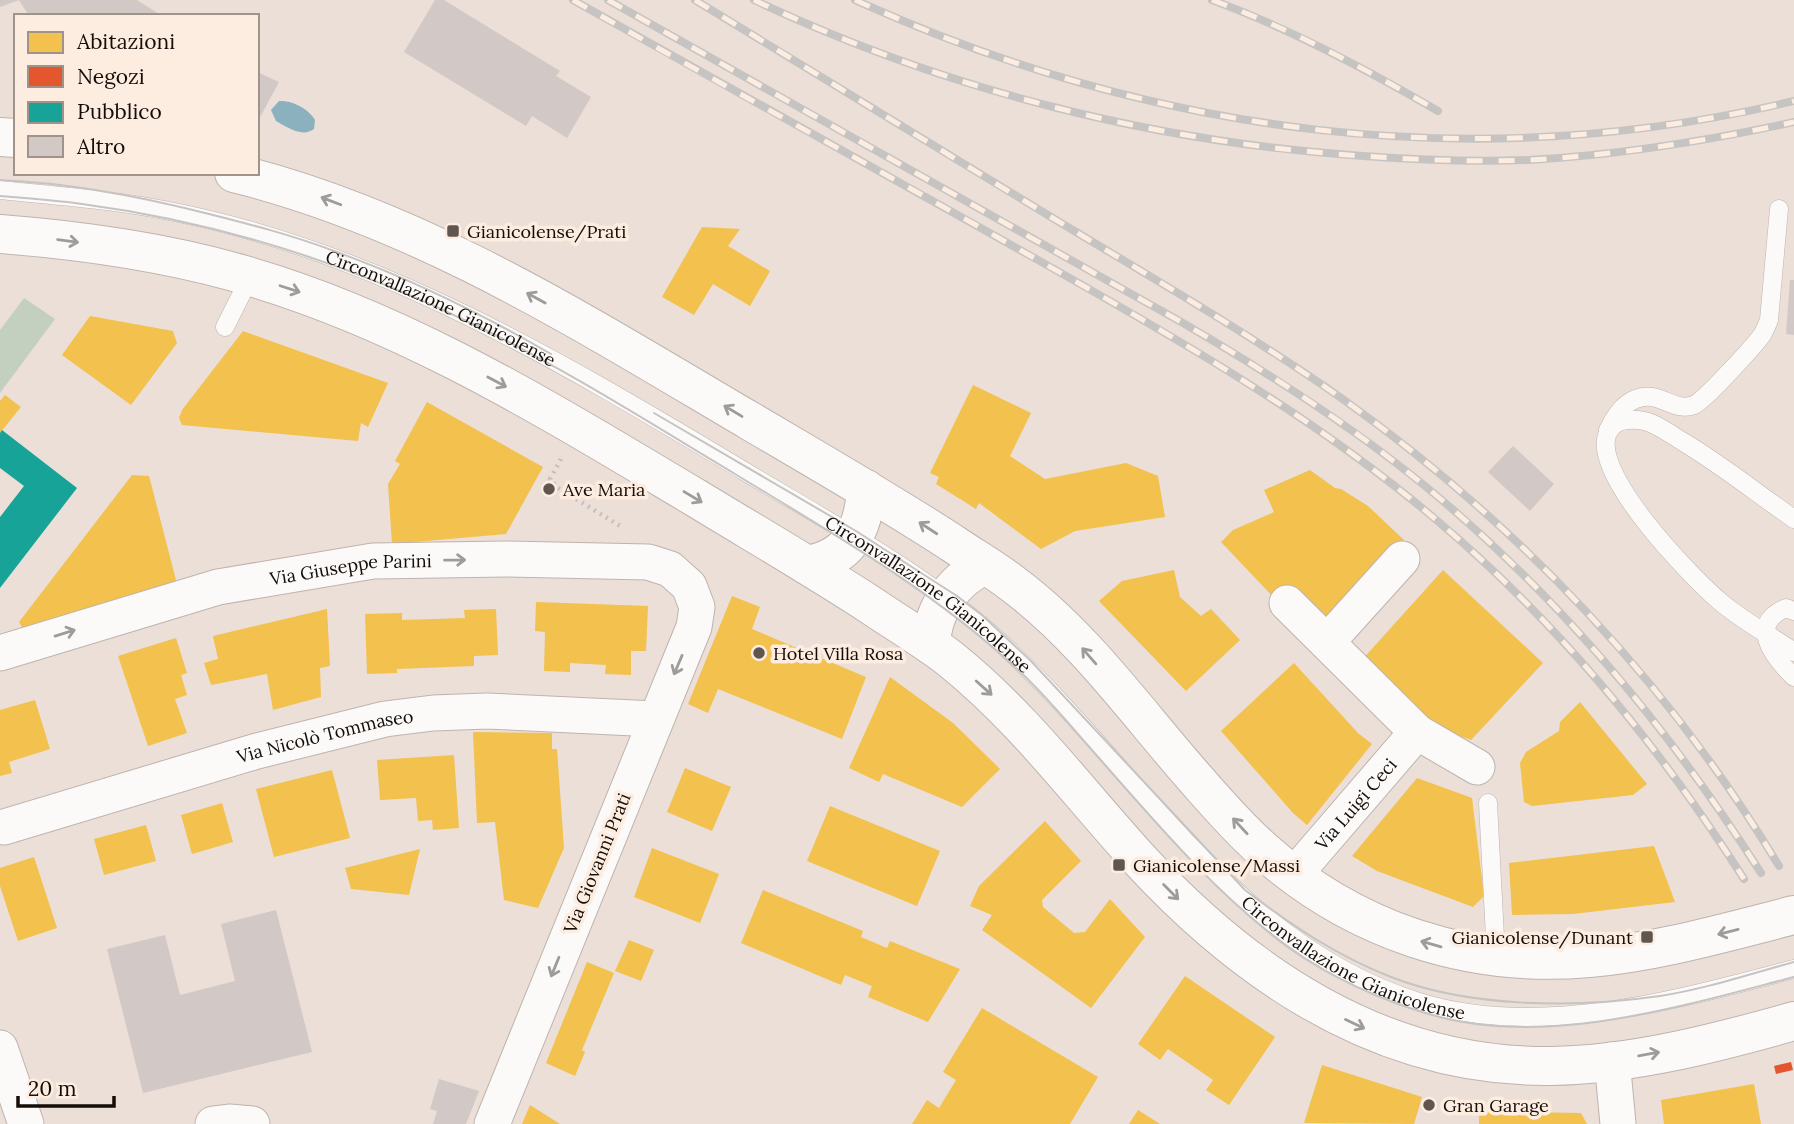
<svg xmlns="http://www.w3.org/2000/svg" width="1794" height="1124" viewBox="0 0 1794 1124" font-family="Lora,serif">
<rect width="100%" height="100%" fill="#ebdfd7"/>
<path fill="#c4d0bf" d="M24 298 55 319 0 393V330Z"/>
<path fill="#8bb1bf" d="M279 101C292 100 309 109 315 120L314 129C302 138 287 127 276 121L271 110Z"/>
<g fill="#f2c14e">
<path d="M702 227 740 229 728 246 770 271 750 306 713 284 694 315 662 297Z"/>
<path d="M90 316 173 331 177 343 131 405 62 355Z"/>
<path d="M243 331 388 383 368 427 361 423 358 441 182 425 179 418 182 410Z"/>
<path d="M973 385 1031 413 1010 456 1045 479 1126 463 1158 476 1165 517 1075 531 1041 549 979 503 976 509 936 484 939 477 930 473Z"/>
<path d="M5 395 21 407 0 433V401Z"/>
<path d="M427 402 543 467 506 534 392 544 388 484 400 464 395 461Z"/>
<path d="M1310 470 1335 488 1341 489 1368 506 1404 540 1328 622 1279 603 1221 542 1233 530 1274 512 1264 490Z"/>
<path d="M132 475 149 476 177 584 25 632 19 622Z"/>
<path d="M1174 570 1180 597 1201 616 1211 609 1240 640 1186 691 1099 601 1122 581Z"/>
<path d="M1443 570 1543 663 1471 740 1430 725 1361 661Z"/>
<path d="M732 596 760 607 752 629 866 677 842 739 718 689 708 713 688 704Z"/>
<path d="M536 602 648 606 646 651H631V675L605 674 606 665 570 663V672L544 671 545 632 535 631Z"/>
<path d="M327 609 330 666 320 668 321 697 273 710 267 674 211 685 204 663 218 659 213 636Z"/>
<path d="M496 609 498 655 474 656V666L397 669V673L367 674 365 614 402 613V620L465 618 464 610Z"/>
<path d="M176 638 187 673 181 675 187 695 175 699 187 733 148 746 118 656Z"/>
<path d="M1294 663 1358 733 1372 744 1307 825 1293 813 1221 731Z"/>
<path d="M890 677 953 723 1000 769 962 807 883 774 879 782 849 768Z"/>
<path d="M35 700 50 749 9 762 12 773 0 776V710Z"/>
<path d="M1580 702 1647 784 1633 795 1532 806 1524 802 1520 763 1526 752 1559 731 1560 722Z"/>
<path d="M473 732 552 733V749H557L564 848 538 908 504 900 495 822 477 823Z"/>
<path d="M454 755 459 828 433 830 432 820 418 821 416 798 380 800 377 760Z"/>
<path d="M685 768 731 787 712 831 667 812Z"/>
<path d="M332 770 350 838 274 857 256 789Z"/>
<path d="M1417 778 1472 798 1484 896 1473 907 1377 871 1352 856Z"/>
<path d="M222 803 233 842 192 854 181 815Z"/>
<path d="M830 806 940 851 917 906 807 861Z"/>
<path d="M1045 821 1081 861 1042 900 1043 907 1074 933 1085 932 1110 899 1145 937 1091 1008 982 930 992 915 970 906 979 886Z"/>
<path d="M146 825 156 861 104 875 94 839Z"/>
<path d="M1654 846 1675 902 1573 914 1512 915 1509 863Z"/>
<path d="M652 848 719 874 700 923 634 897Z"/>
<path d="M420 849 409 895 351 889 345 868Z"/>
<path d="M34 857 57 928 18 941 0 886V868Z"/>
<path d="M763 890 863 931 861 937 887 948 890 941 960 969 928 1022 868 997 872 986 845 975 841 985 741 943Z"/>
<path d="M629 940 654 950 641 981 615 971Z"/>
<path d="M587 962 614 973 582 1050 585 1052 575 1076 546 1063Z"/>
<path d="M1185 976 1275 1037 1229 1105 1206 1090 1213 1080 1168 1049 1160 1060 1138 1044Z"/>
<path d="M982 1008 1098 1077 1070 1124H912L927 1100 939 1108 956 1080 943 1072Z"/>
<path d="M1322 1065 1422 1097 1414 1124 1304 1123Z"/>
<path d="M1754 1084 1761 1124H1664L1661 1100Z"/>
<path d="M530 1105 560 1124H522Z"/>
<path d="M1138 1110 1160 1124H1129Z"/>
<path d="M1479 1111 1581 1113 1587 1124H1479Z"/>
</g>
<path fill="#e4572e" d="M1791 1062 1793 1070 1776 1074 1774 1066Z"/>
<path fill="#17a398" d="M2 430 77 488 0 588V517L24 486 0 468V433Z"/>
<g fill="#d2c8c6">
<path d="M0 0H19L0 7Z"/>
<path d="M19 0H137L162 16H29Z"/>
<path d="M435 0H444L560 71 556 76 591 97 567 138 532 116 526 126 404 52Z"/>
<path d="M257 72 279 82 257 123Z"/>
<path d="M1790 280H1794V335L1786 334Z"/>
<path d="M1513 446 1554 484 1530 511 1488 472Z"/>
<path d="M276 910 312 1052 143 1093 107 949 165 935 180 995 235 981 221 924Z"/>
<path d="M439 1079 479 1091 466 1124H433L437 1111 430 1109Z"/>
</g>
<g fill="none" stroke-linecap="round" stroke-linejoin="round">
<defs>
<g id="lane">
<path id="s1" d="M0 190C58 196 117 200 174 212 381 253 565 364 744 471 832 524 925 573 1001 643 1136 766 1234 945 1419 1002 1540 1039 1675 1000 1794 969"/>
<path d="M225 327 250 277"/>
<path d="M1608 430C1616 413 1629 394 1652 397 1666 399 1678 411 1694 405 1705 400 1754 346 1762 335 1765 330 1767 325 1769 320L1779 209"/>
<path d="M1794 519C1758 494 1723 466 1685 443 1675 437 1664 429 1653 424 1642 419 1622 417 1613 426 1575 460 1696 582 1723 604 1745 622 1771 636 1794 652"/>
<path d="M1794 611 1786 608C1747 624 1774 658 1794 677"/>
<path d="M1488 803 1496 957"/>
</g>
<g id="street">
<path d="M1287 603 1417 732 1477 767"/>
<path d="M1327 642 1402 559"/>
<path id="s2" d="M0 653 218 587 373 561 507 559 648 562 670 569 689 586 697 607 694 627 492 1124"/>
<path id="s3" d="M4 827 257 751 385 719 433 713 487 711 655 719"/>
<path id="s4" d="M1294 875 1417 732"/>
<path d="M0 1048 26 1124"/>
<path d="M1612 1060 1618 1124"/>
<path d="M213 1124 229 1122 252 1124"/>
</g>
<g id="secondary">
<path d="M0 137 16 138"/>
<path d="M234 173C421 219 585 324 750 421 818 461 886 500 952 543 972 557 994 569 1013 584 1083 636 1136 711 1193 776 1215 801 1237 827 1262 849 1352 930 1468 969 1589 958 1658 952 1727 932 1794 915"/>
<path d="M0 234C78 240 158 251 234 272 401 318 548 410 696 498 755 534 814 568 872 606 897 623 924 639 949 658 1022 716 1077 791 1140 860 1249 978 1384 1068 1551 1066 1632 1065 1716 1043 1794 1021"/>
<path d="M807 565C849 558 864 529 866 489"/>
<path d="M931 645C932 610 953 580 985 565"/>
</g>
</defs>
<use href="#lane" stroke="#bdb4ae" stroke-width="19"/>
<use href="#street" stroke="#bdb4ae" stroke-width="37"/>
<use href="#secondary" stroke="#bdb4ae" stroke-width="40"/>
<path stroke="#c5c0be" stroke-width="4.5" stroke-dasharray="2 5" stroke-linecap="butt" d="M561 459 550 479 558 488 622 527"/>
<use href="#lane" stroke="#fcfaf9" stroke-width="18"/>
<use href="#street" stroke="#fcfaf9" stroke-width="35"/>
<use href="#secondary" stroke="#fcfaf9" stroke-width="38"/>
<g stroke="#c6c4c2" stroke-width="2">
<path d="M0 180C69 183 138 196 205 213 249 224 292 235 334 251 409 278 482 314 551 354"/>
<path d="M0 196C27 198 55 200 82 204 218 222 352 265 475 325 565 369 650 423 735 474 832 533 932 590 1015 667 1046 695 1072 728 1099 758 1158 825 1217 895 1289 948 1330 977 1381 1000 1429 1014 1543 1049 1682 1006 1794 977"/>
<path d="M654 413 856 531 957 596 983 616 1030 660 1245 890C1291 925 1337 956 1391 977 1470 1008 1576 1008 1660 996 1705 989 1750 974 1794 962"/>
</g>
<defs>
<g id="rail">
<path d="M573 0C724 86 877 169 1029 255 1169 334 1311 414 1434 518 1557 621 1658 744 1744 879"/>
<path d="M608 0 1183 323C1267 372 1349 424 1425 486 1559 596 1668 727 1761 873"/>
<path d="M695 0C814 72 932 145 1051 217 1149 276 1250 334 1344 400 1519 525 1668 682 1779 866"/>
<path d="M754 0C945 90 1153 142 1363 156 1418 160 1474 162 1529 160 1618 155 1707 141 1794 122"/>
<path d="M855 0C1154 135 1473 177 1794 101"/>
<path d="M1212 0C1291 29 1366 69 1438 111"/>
</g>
</defs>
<use href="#rail" stroke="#c6c4c2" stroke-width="8"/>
<use href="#rail" stroke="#fdece0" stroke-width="5" stroke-dasharray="16" stroke-linecap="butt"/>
</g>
<defs><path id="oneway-shaft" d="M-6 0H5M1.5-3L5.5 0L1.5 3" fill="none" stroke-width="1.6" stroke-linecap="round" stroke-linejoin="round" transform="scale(1.75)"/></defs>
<g stroke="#9f9b99">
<use href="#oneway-shaft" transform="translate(331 201) rotate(-159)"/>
<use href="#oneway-shaft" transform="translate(68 241) rotate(8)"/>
<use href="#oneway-shaft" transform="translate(290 289) rotate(18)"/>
<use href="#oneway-shaft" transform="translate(536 298) rotate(-151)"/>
<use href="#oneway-shaft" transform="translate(497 382) rotate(28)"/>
<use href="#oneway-shaft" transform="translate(733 411) rotate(-149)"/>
<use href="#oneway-shaft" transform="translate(693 497) rotate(31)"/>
<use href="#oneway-shaft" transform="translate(928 528) rotate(-147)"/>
<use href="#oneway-shaft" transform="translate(455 560) rotate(-1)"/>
<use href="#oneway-shaft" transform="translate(65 633) rotate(-17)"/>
<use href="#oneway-shaft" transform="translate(1089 656) rotate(-131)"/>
<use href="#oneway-shaft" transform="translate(678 665) rotate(113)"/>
<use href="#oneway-shaft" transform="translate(984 688) rotate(42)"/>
<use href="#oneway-shaft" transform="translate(1240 826) rotate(-133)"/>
<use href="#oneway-shaft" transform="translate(1171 892) rotate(45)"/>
<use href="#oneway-shaft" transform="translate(1728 932) rotate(166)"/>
<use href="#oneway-shaft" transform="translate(1431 944) rotate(-164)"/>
<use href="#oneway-shaft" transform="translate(555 967) rotate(112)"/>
<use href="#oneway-shaft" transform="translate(1355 1024) rotate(25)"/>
<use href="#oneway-shaft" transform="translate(1649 1054) rotate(-10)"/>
</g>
<g fill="#5f5650" stroke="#fdece0" stroke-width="2.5">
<rect x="446" y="224" width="14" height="14" rx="3.5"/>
<circle cx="549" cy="489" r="7"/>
<circle cx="759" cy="653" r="7"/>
<rect x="1112" y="858" width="14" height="14" rx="3.5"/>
<rect x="1640" y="930" width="14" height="14" rx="3.5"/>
<circle cx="1429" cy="1105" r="7"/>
</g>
<g text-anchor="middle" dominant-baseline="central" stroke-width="7" stroke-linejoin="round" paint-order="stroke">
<g font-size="18" fill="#140d08" stroke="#fdece0" text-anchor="start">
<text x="467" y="231">Gianicolense/Prati</text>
<text x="563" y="489">Ave Maria</text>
<text x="773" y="653">Hotel Villa Rosa</text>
<text x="1133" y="865">Gianicolense/Massi</text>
<text x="1633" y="937" text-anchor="end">Gianicolense/Dunant</text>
<text x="1443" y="1105">Gran Garage</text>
</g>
<g font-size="18" fill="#140d08" stroke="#fdece0">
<text stroke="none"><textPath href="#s1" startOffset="460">Circonvallazione Gianicolense</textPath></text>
<text stroke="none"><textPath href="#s2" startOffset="362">Via Giuseppe Parini</textPath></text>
<text stroke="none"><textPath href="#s1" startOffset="1027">Circonvallazione Gianicolense</textPath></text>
<text stroke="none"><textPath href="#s3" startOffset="334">Via Nicolò Tommaseo</textPath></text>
<text stroke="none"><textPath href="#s4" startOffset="94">Via Luigi Ceci</textPath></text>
<text transform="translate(597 863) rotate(-68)">Via Giovanni Prati</text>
<text stroke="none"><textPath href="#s1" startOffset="1594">Circonvallazione Gianicolense</textPath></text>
</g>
</g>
<rect x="14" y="14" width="245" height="161" fill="#fdece0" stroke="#a0938a" stroke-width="2"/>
<rect x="28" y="32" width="35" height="21" fill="#f2c14e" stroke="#a0938a" stroke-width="2"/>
<text x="77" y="49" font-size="21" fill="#140d08">Abitazioni</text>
<rect x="28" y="66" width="35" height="21" fill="#e4572e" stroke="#a0938a" stroke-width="2"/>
<text x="77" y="84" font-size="21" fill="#140d08">Negozi</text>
<rect x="28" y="102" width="35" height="21" fill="#17a398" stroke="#a0938a" stroke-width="2"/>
<text x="77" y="119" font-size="21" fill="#140d08">Pubblico</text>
<rect x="28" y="136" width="35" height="21" fill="#d2c8c6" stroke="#a0938a" stroke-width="2"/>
<text x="77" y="154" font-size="21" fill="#140d08">Altro</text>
<path d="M18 1096v10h96v-10" fill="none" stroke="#140d08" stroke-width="3.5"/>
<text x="28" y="1096" font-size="21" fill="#140d08" stroke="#fdece0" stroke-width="5" paint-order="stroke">20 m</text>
</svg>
